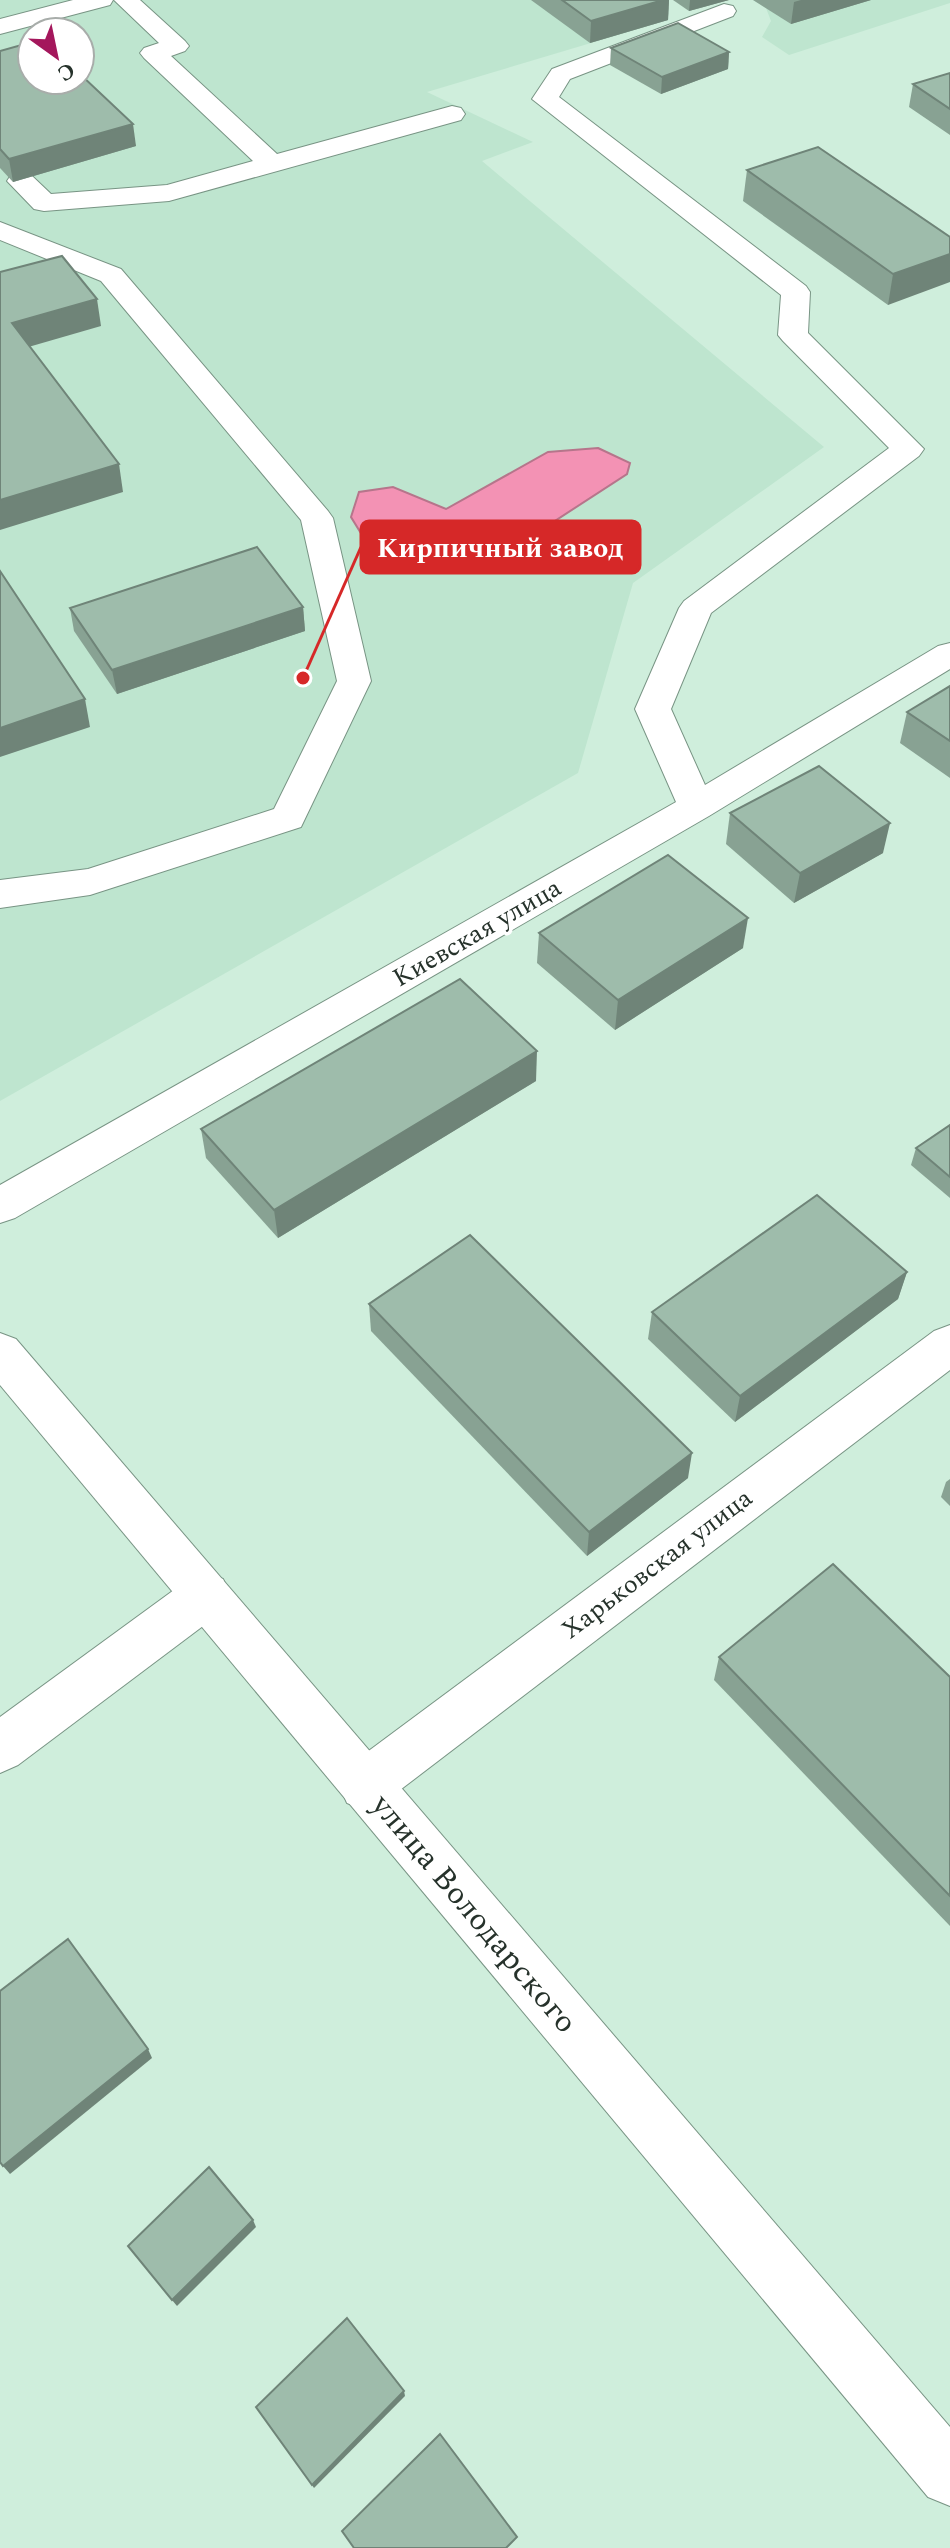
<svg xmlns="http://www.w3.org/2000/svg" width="950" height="2548" viewBox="0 0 950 2548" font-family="Spectral,serif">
<rect width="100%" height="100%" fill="#cfeedc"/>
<g fill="#bee5cf" fill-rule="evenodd">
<path d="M0 0H637L668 20 427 92 533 142 482 161 824 447 633 583 578 773 0 1101ZM32 32H80V80H32Z"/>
<path d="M753 0H950V3L789 55 762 37 771 21 766 8Z"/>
</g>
<path fill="#f392b4" stroke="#b6758b" stroke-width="2" d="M598 448 630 463 627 474 498 558 458 572 402 564 370 548 351 517 359 492 393 487 446 509 548 452Z"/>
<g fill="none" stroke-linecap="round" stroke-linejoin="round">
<defs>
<g id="minor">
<path d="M73 0H113L110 5 0 34V19Z"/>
<path d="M114 0H140L185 41 189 46 185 51 171 56 277 154 452 106 461 108 465 114 461 120 169 201 44 211 34 209 7 181 11 175H31L51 194 167 185 253 161 144 58 140 53 144 48 159 43Z"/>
<path d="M724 4 733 6 736 11 733 16 570 79 559 97 806 286 810 292 808 333 924 449 919 456 711 613 671 709 705 785 938 646 950 643V669L709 816 15 1218 0 1223V1185L676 802 635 709 679 608 684 601 889 448 783 341 778 335 781 295 532 99 552 69Z"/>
<path d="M0 222 121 269 328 511 333 518 371 681 301 827 90 895 0 908V880L88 869 274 809 337 681 301 520 101 281 0 240Z"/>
<path d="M950 1325V1370L383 1803 365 1810 347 1803 339 1785 347 1767 934 1331Z"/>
<path d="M206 1573 223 1579 230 1595 223 1611 18 1765 0 1773V1717L189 1579Z"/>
</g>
<path id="major" d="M0 1333 16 1339 950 2427V2506L928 2497 0 1385Z"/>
</defs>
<use href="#minor" stroke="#789484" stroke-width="2"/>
<use href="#major" stroke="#789484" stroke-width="2"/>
<use href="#minor" fill="#fff" fill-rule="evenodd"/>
<use href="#major" fill="#fff" fill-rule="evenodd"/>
</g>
<g fill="#88a293">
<path d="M531 0H669L668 20 590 43Z"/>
<path d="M673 0H729L689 11Z"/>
<path d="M753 0H871L791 24Z"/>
<path d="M611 48 729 52 728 69 661 94 610 65Z"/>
<path d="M0 51 136 146 13 182 0 168Z"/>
<path d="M950 73V135L909 107 913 84Z"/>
<path d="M747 170 950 237 888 305 743 201Z"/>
<path d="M303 607 305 631 117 694 74 631 70 608Z"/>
<path d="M950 686V778L900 743 907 712Z"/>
<path d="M730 813 883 853 794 903 726 844Z"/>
<path d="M539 933 743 948 615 1030 537 963Z"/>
<path d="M536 1081 278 1238 206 1158 201 1129Z"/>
<path d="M950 1125V1198L911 1165 916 1148Z"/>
<path d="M907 1272 898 1299 735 1422 648 1339 652 1312Z"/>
<path d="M369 1304 688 1478 587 1556 371 1331Z"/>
<path d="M950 1479V1506L941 1497 946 1482Z"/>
<path d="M719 1657 950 1677V1926L714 1680Z"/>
</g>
<g fill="#6f8478">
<path d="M663 0H669L668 20 590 43 591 21Z"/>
<path d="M690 0H729L689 11Z"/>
<path d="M801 0H871L791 24 794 2Z"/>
<path d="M729 52 728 69 661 94 662 77Z"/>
<path d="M133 124 136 146 13 182 9 159Z"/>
<path d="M950 254V282L888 305 893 274Z"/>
<path d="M97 299 101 326 18 350 12 323Z"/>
<path d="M119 464 123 492 0 530V500Z"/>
<path d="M303 607 305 631 117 694 112 670Z"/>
<path d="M85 699 90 727 0 757V728Z"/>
<path d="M890 823 883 853 794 903 800 873Z"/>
<path d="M748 918 743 948 615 1030 618 1000Z"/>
<path d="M537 1051 536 1081 278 1238 274 1210Z"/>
<path d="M907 1272 898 1299 735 1422 740 1396Z"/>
<path d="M692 1453 688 1478 587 1556 589 1532Z"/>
<path d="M148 2049 152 2058 10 2174 3 2166Z"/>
<path d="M253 2220 256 2227 177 2306 172 2300Z"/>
<path d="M404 2391 405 2396 314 2488 312 2485Z"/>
</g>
<g fill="#9ebcab" stroke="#6f8478" stroke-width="2">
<path d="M562 0H663L591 21Z"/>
<path d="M678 23 729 52 662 77 611 48Z"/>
<path d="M32 42V80H80V74L133 124 9 159 0 149V51Z"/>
<path d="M950 73V109L913 84Z"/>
<path d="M818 147 950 237V254L893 274 747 170Z"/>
<path d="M62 256 97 299 12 323 119 464 0 500V272Z"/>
<path d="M257 547 303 607 112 670 70 608Z"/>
<path d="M0 571 85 699 0 728Z"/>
<path d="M950 686V741L907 712Z"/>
<path d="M819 766 890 823 800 873 730 813Z"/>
<path d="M668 855 748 918 618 1000 539 933Z"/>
<path d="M460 979 537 1051 274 1210 201 1129Z"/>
<path d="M950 1125V1177L916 1148Z"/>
<path d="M817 1195 907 1272 740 1396 652 1312Z"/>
<path d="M470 1235 692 1453 589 1532 369 1304Z"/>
<path d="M833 1564 950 1677V1896L719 1657Z"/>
<path d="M68 1939 148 2049 3 2166 0 2162V1991Z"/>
<path d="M209 2167 253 2220 172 2300 128 2246Z"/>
<path d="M347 2318 404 2391 312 2485 256 2407Z"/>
<path d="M440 2434 517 2537 506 2548H354L342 2531Z"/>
</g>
<g text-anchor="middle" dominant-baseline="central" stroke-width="7" stroke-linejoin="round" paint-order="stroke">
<g font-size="26" fill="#26322b" stroke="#fff">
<text transform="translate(477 933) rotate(-30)">Киевская улица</text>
<text transform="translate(657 1564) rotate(-37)">Харьковская улица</text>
</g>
<g font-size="32" fill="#26322b" stroke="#fff">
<text transform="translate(474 1914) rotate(50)">улица Володарского</text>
</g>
</g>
<path fill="none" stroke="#d62828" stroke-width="3" d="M303 678L361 547"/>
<circle fill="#d62828" stroke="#fff" stroke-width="3" cx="303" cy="678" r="8"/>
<rect fill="#d62828" stroke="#d62828" stroke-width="3" x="361" y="521" width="279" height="52" rx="8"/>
<g font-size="28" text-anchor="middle" font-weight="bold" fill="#fff">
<text x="500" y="557">Кирпичный завод</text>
</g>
<g transform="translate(56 56) rotate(147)"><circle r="38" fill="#ffffff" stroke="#a8adaa" stroke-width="2"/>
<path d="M0-6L14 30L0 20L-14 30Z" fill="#a4175c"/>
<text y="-12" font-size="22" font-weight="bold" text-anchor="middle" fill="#26322b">С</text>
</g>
</svg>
